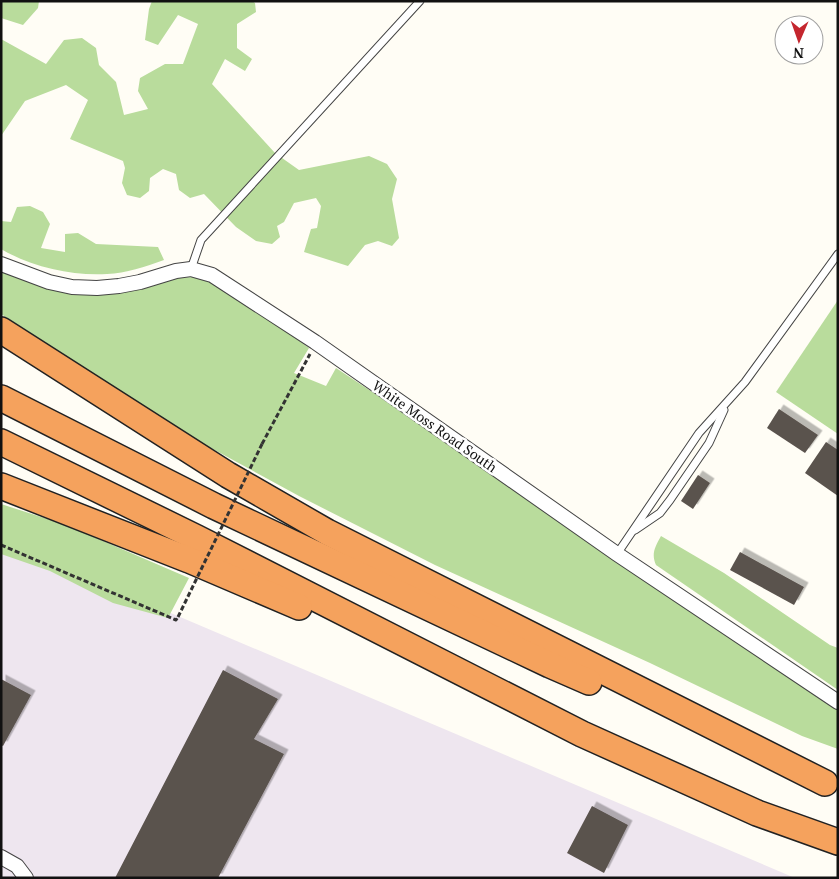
<svg xmlns="http://www.w3.org/2000/svg" width="839" height="879" viewBox="0 0 839 879" font-family="'PT Serif',serif">
<defs>
<filter id="shadow"><feDropShadow dx="4.5" dy="-4.5" stdDeviation="0" flood-color="#0004"/></filter>
</defs>
<rect width="100%" height="100%" fill="#fffdf5"/>
<path fill="#eee6ef" d="M1 546 112 588 795 878H1Z"/>
<g fill="#b9dc9c">
<path d="M1 1H39L38 8 23 25 1 18Z"/>
<path d="M152 1H252L255 3 256 12 237 24V48L252 59 245 71 225 59 212 84 275 153 299 170 369 156 387 164 397 179 392 199 399 238 392 246 378 241 365 245 348 266 304 252 311 229 317 228 321 206 316 198 294 203 284 222 277 226 280 237 272 244 256 241 236 227 204 194 190 198 179 190 176 174 163 169 150 178 149 191 140 198 127 195 122 183 125 168 123 161 70 139 88 100 66 85 25 101 1 136V39L46 64 64 40 82 38 96 48 99 65 116 82 124 115 148 109 138 91 140 78 165 64H183L198 24 178 15 158 45 145 40 149 9Z"/>
<path d="M30 206 43 212 50 224 41 248 65 252V234L78 233 96 244 158 247 164 260C145 267 126 273 107 274 71 276 32 267 1 249V221L11 222 17 207Z"/>
<path d="M1 268 44 284 195 277 225 285 309 348 294 373 326 386 336 368 838 700V749L802 736 650 663 435 565 299 496 200 442 1 314Z"/>
<path d="M838 300V434L776 392Z"/>
<path d="M1 504 66 525 189 578 168 618 113 603 50 571 1 554Z"/>
<path d="M661 536 724 573 830 645 838 648V690L656 565C651 554 655 547 661 536Z"/>
</g>
<g fill="#5a524d" filter="url(#shadow)">
<path d="M779 409 818 435 805 453 767 428Z"/>
<path d="M826 442 838 450V496L805 473Z"/>
<path d="M698 475 710 483 693 509 681 501Z"/>
<path d="M740 552 804 587 794 605 730 570Z"/>
<path d="M223 670 278 699 254 739 284 754 218 878H115Z"/>
<path d="M1 679 31 695 3 746 1 745Z"/>
<path d="M592 806 628 825 604 873 567 853Z"/>
</g>
<g fill="none" stroke-linecap="round" stroke-linejoin="round">
<defs>
<g id="lane">
<path d="M191 269 201 240 420 1"/>
<path d="M635 530 660 513 670 500 709 443 724 410"/>
<path d="M617 554 699 433 745 382 838 254"/>
</g>
<g id="street">
<path d="M1 264 49 282 72 287 97 288 119 286 140 282 176 271 191 269 212 275 315 342 617 554 838 702"/>
<path d="M1 857 17 866 26 878"/>
</g>
<g id="highway">
<path d="M1 330 228 475 327 532 825 783"/>
<path d="M1 398 214 506 550 665 589 682"/>
<path d="M1 442 197 538 582 734 757 813 838 842"/>
<path d="M1 486 189 560 299 607"/>
</g>
</defs>
<use href="#lane" stroke="#444" stroke-width="9"/>
<use href="#street" stroke="#444" stroke-width="16"/>
<use href="#highway" stroke="#222" stroke-width="28"/>
<g stroke="#333" stroke-width="3" stroke-dasharray="5 2.5" stroke-linecap="butt">
<path d="M262 444 310 354"/>
<path d="M1 545 176 620 178 617"/>
</g>
<use href="#lane" stroke="#fff" stroke-width="7"/>
<use href="#street" stroke="#fff" stroke-width="14"/>
<use href="#highway" stroke="#f5a25d" stroke-width="25"/>
<path stroke="#333" stroke-width="3" stroke-dasharray="5 2.5" stroke-linecap="butt" d="M178 617 262 444"/>
</g>
<g text-anchor="middle" dominant-baseline="central" stroke-width="5" stroke-linejoin="round" paint-order="stroke">
<g font-size="14" fill="#111" stroke="#fff">
<text transform="translate(435 426) rotate(35)">White Moss Road South</text>
</g>
</g>
<rect width="839" height="879" fill="none" stroke="#111111" stroke-width="5"/>
<g transform="translate(799 40) rotate(182)"><circle r="24" fill="#ffffff" stroke="#a0a0a0"/>
<path d="M0-4L9 19L0 12L-9 19Z" fill="#c4262e"/>
<text y="-8" font-size="14" font-weight="bold" text-anchor="middle" fill="#111111">N</text>
</g>
</svg>
